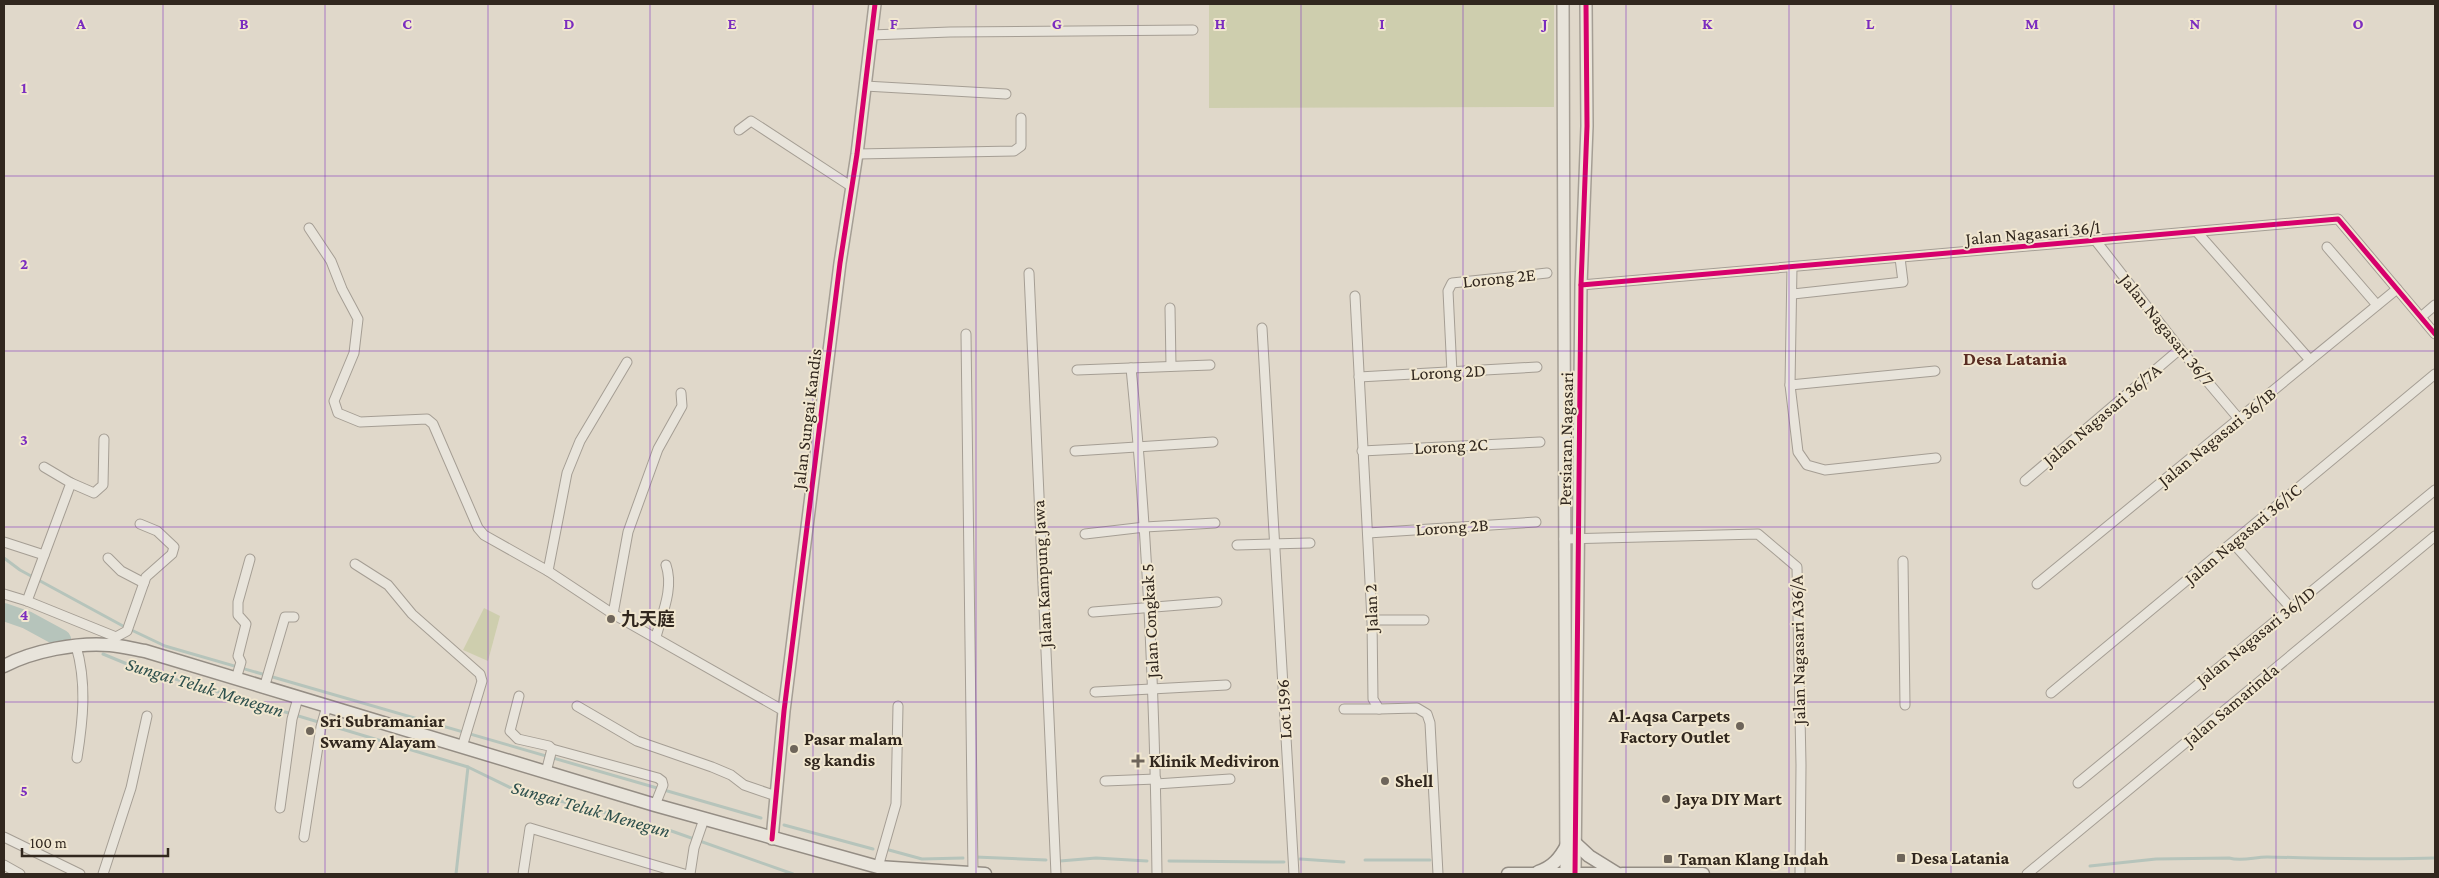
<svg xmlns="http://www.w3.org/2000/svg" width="2439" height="878" viewBox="0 0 2439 878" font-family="'Crimson Pro','Noto Sans SC',serif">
<rect width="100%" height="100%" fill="#e0d8ca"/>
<g fill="#ceceae">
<path d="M1209 4H1554V107L1209 108Z"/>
<path d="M484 608 500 616 488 661 463 650Z"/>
</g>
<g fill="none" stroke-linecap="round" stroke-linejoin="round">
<g stroke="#b6c4bb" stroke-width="3">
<path d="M4 558 20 570 123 626 165 646 761 818"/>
<path d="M103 654 132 666 468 767 511 788 663 828 793 874"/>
<path d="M784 825 873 849"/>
<path d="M889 850 922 859 963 858"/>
<path d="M975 857 1046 860"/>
<path d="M1300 859 1344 862"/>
<path d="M1365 860H1430"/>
<path d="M1060 861 1096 858 1147 861"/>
<path d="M1169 861 1284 862"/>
<path d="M2090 866 2156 859 2229 858C2242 862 2254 857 2267 857 2323 858 2379 860 2435 858"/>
<path d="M456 874 468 767"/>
</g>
<path stroke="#b6c4bb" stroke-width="18" d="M4 612 27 620 62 639"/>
<defs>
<g id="minor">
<path d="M871 35 950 32 1193 30"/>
<path d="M865 86 1006 94"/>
<path d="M739 130 751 121 852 187"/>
<path d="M857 154 1014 151 1021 146V118"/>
<path d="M309 228 331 261 342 289 358 319 354 353 334 401 338 413 360 422 427 419 433 424 478 528 484 535 548 571 613 614 784 711"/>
<path d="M2197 232 2310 360"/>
<path d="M2096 241 2180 349 2239 419"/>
<path d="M2327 247 2377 305"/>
<path d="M1792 267 1790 385 1798 452 1807 465 1825 470 1936 458"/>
<path d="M1029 273 1056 874"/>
<path d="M1581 285 2338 219 2435 334"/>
<path d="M1793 294 1903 282 1900 258"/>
<path d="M1355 296 1372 620 1373 699 1379 709 1417 708 1427 714 1430 723 1438 874"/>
<path d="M1170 308 1171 366"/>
<path d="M2421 317 2435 305"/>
<path d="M1262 328 1294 874"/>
<path d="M966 334 973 874"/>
<path d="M1131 368C1148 537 1155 705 1157 874"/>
<path d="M1077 370 1210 365"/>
<path d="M1452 373 1448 291 1452 283 1547 273"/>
<path d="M1359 377 1537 367"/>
<path d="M1790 385 1935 371"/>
<path d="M1075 451 1213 442"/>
<path d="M1362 451 1540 442"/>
<path d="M44 467 71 483"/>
<path d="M2025 481 2180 349"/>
<path d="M1368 533 1536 522"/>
<path d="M1085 534 1145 527 1215 523"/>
<path d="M1564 539 1758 534 1797 567 1801 765 1800 874"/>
<path d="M4 542 44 555"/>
<path d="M2233 543 2291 608"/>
<path d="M1237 545 1310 543"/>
<path d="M108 558 121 571 144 583"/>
<path d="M1903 561 1905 705"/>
<path d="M355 564 388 585 412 614 480 674 482 681 462 747"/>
<path d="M548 571 567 473 580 441 627 362"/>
<path d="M2037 584 2397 289"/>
<path d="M4 594 27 601 116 637"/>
<path d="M27 601 71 483 94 493 103 485 104 439"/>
<path d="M1093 612 1217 602"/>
<path d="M613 614 628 532 658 449 682 406 681 393"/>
<path d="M1372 620H1424"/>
<path d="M656 637C662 614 674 588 666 565"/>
<path d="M111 645 116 637 127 631 146 577 172 554 174 547 157 531 140 524"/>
<path d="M76 646C87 683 83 720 77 758"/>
<path d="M236 679 241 662 238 656 246 624 238 615V602L250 559"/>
<path d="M264 688 285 617H294"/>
<path d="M1095 692 1226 685"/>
<path d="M2051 693 2435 374"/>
<path d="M519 696 510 731 518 739 549 746 552 749 546 772"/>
<path d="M577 706 637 741 712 767 731 775 744 785 776 796"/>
<path d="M1344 709H1379"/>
<path d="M552 749 658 778 662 781 663 785 655 805"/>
<path d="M1105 781 1156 779"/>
<path d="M2078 783 2435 490"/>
<path d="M1156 784 1230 779"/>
<path d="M280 808 292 719 298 698"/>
<path d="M4 837 80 874"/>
<path d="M304 837 321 727 327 706"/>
<path d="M4 865 20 874"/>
<path d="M878 867 896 804 898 706"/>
<path d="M103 874 131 788 147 716"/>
<path d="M523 874 530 828 684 874"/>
<path d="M690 874 694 848 704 819"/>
<path d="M2027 874 2435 536"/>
</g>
<g id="tertiary">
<path d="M1563 4 1566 874"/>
<path d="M772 839 784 711 840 263 857 154 875 4"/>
<path d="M1575 874 1581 285 1587 126 1586 4"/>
</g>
<g id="secondary">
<path d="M4 666C32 651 78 642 110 645 122 646 133 649 145 651L655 805 878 867 985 874"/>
<path d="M1575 843 1589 856 1618 874"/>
<path d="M1538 872C1553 867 1560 858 1567 845"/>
<path d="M1508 874H1609"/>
<path d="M1622 874H1703"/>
</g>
</defs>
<use href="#minor" stroke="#a59e94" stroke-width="11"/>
<use href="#tertiary" stroke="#a59e94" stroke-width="14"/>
<use href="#secondary" stroke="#948d84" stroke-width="15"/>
<use href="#minor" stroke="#e8e4db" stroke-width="9"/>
<use href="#tertiary" stroke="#e8e4db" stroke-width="11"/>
<use href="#secondary" stroke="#e8e4db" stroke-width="12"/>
<defs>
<g id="cycleway">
<path d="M1581 285 2338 219 2435 334"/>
<path d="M772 839 784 711 840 263 857 154 875 4"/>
<path d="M1575 874 1581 285 1587 126 1586 4"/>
</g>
</defs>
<use href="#cycleway" stroke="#f1e7d0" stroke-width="8"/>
<use href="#cycleway" stroke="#d6006c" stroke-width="5"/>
</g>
<path fill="none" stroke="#7b2cbf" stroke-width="1" stroke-opacity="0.55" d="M163 4V874M325 4V874M488 4V874M650 4V874M813 4V874M976 4V874M1138 4V874M1301 4V874M1463 4V874M1626 4V874M1789 4V874M1951 4V874M2114 4V874M2276 4V874M4 176H2435M4 351H2435M4 527H2435M4 702H2435"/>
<g fill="#6e655a" stroke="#f1e7d0" stroke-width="2">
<circle cx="611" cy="619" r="5"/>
<circle cx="1740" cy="726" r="5"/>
<circle cx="310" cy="731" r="5"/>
<circle cx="794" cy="749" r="5"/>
<path d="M1135.5 753.5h5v5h5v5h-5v5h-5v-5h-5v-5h5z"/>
<circle cx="1385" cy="781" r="5"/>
<circle cx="1666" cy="799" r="5"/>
<rect x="1896" y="853" width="10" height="10" rx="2.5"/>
<rect x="1663" y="854" width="10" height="10" rx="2.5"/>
</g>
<g text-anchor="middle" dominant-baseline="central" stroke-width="4" stroke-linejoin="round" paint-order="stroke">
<g font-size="18" fill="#31271e" stroke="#f1e7d0">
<text transform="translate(2033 233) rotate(-5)">Jalan Nagasari 36/1</text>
<text transform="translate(1499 278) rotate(-6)">Lorong 2E</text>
<text transform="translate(2167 330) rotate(51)">Jalan Nagasari 36/7</text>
<text transform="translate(1448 372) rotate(-3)">Lorong 2D</text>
<text transform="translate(2102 415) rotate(-40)">Jalan Nagasari 36/7A</text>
<text transform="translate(807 419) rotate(-83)">Jalan Sungai Kandis</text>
<text transform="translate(2217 437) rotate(-39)">Jalan Nagasari 36/1B</text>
<text transform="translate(1566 439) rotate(-89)">Persiaran Nagasari</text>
<text transform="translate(1451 446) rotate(-3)">Lorong 2C</text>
<text transform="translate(1452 527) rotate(-4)">Lorong 2B</text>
<text transform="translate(2243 534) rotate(-40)">Jalan Nagasari 36/1C</text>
<text transform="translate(1042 574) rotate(-93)">Jalan Kampung Jawa</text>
<text transform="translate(1371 608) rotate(-92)">Jalan 2</text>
<text transform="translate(1150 621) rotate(-93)">Jalan Congkak 5</text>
<text transform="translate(2256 636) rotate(-39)">Jalan Nagasari 36/1D</text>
<text transform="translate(1798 650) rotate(-91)">Jalan Nagasari A36/A</text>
<text transform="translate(2231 705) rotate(-40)">Jalan Samarinda</text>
<text transform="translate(1284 709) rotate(-93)">Lot 1596</text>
</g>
<g font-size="18" font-weight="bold" fill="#31271e" stroke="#f1e7d0" text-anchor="start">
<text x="621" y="619">九天庭</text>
<text x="1730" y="716" text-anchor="end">Al-Aqsa Carpets<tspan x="1730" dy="21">Factory Outlet</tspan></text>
<text x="320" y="721">Sri Subramaniar<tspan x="320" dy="21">Swamy Alayam</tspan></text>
<text x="804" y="739">Pasar malam<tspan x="804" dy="21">sg kandis</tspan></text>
<text x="1149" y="761">Klinik Mediviron</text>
<text x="1395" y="781">Shell</text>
<text x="1676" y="799">Jaya DIY Mart</text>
<text x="1911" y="858">Desa Latania</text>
<text x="1678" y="859">Taman Klang Indah</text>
</g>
<g font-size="19" font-weight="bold" fill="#592d22" stroke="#f1e7d0">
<text x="2015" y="358">Desa Latania</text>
</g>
<g font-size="19" font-style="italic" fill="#2e504d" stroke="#f1e7d0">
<text transform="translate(205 687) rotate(17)">Sungai Teluk Menegun</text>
<text transform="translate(591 809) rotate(16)">Sungai Teluk Menegun</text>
</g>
</g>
<g font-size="16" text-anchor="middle" font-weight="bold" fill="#7b2cbf" stroke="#f1e7d0" stroke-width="4" stroke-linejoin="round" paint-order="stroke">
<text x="81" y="29">A</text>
<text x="244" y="29">B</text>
<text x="407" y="29">C</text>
<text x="569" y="29">D</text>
<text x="732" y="29">E</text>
<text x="894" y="29">F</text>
<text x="1057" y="29">G</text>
<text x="1220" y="29">H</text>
<text x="1382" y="29">I</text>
<text x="1545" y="29">J</text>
<text x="1707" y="29">K</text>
<text x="1870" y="29">L</text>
<text x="2032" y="29">M</text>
<text x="2195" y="29">N</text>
<text x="2358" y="29">O</text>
<text x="24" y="93">1</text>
<text x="24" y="269">2</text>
<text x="24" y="445">3</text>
<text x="24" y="620">4</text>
<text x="24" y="796">5</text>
</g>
<rect width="2439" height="878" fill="none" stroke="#31271e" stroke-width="10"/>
<path d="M22 848v8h146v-8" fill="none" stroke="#31271e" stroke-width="2.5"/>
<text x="30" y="848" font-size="15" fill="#31271e" stroke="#f1e7d0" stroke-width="4" paint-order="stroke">100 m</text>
</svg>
